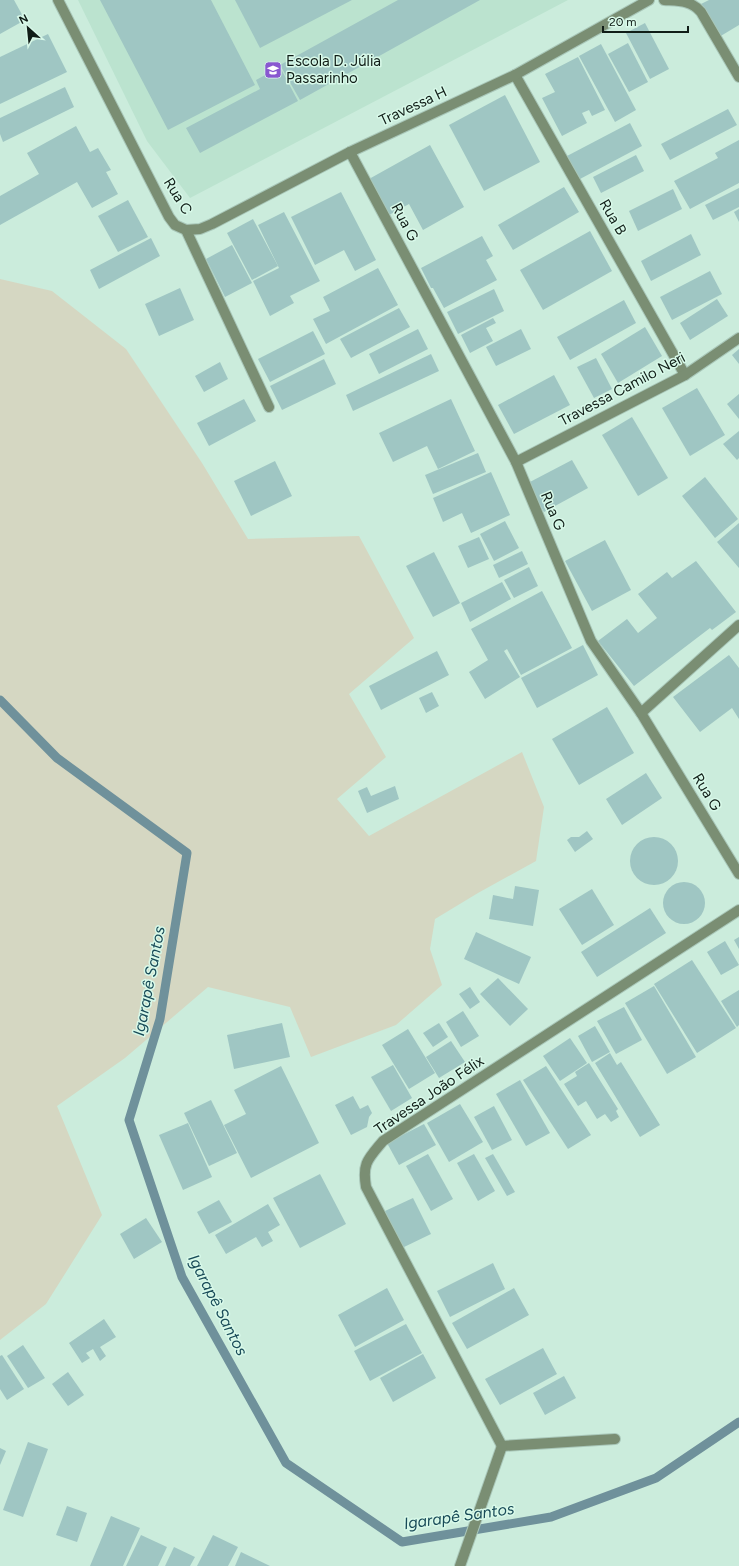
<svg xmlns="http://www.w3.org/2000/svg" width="739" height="1566" viewBox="0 0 739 1566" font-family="Figtree,sans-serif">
<rect width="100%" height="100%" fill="#cbecdc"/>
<path fill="#bbe3cf" d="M78 0H568L190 198 147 141Z"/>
<path fill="#d5d7c2" d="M0 279 52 291 126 349 202 463 248 539 359 536 414 638 349 694 386 757 337 799 369 836 522 752 544 807 536 861 478 893 435 919 430 949 442 985 396 1025 311 1057 290 1007 208 987 125 1058 57 1106 102 1215 46 1304 0 1340Z"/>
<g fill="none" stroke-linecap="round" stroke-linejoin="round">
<path stroke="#6f919b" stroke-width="9" d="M0 700 57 758 187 853 160 1019 129 1120 182 1277 286 1463 402 1542 551 1517 656 1478 739 1422"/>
</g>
<g fill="#9fc6c3">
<path d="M0 0H14L25 20 0 34Z"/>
<path d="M100 0H211L255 85 168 130Z"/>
<path d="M235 0H352L260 48Z"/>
<path d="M398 0H480L300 100 280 65Z"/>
<path d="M709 0H739V25L719 37 701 4Z"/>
<path d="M645 23 669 69 650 79 626 33Z"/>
<path d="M48 34 67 72 0 104V57Z"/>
<path d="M628 43 648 82 629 92 608 54Z"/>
<path d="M601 44 636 110 615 122 579 56Z"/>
<path d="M578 57 605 110 592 116 589 110 582 113 587 123 562 136 542 98 555 92 545 74Z"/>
<path d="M280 67 298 101 200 153 186 128 260 89 256 80Z"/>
<path d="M65 87 74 107 3 142 0 134V118Z"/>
<path d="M505 95 540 162 484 191 449 125Z"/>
<path d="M728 109 737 125 670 160 661 144Z"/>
<path d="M630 123 642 146 580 179 567 156Z"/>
<path d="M76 126 90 152 98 148 111 170 106 172 118 194 92 208 77 182 0 225V196L39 174 27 153Z"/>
<path d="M739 140V183L690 209 674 181 718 158 715 153Z"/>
<path d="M430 145 464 207 423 230 409 204 389 215 369 179Z"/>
<path d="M636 155 644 171 601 193 593 177Z"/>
<path d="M564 187 579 212 513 250 498 225Z"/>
<path d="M739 188V207L713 220 705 205Z"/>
<path d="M673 189 682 209 638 231 629 211Z"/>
<path d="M341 192 376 260 355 271 344 250 315 265 291 217Z"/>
<path d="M128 200 148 237 118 252 98 216Z"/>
<path d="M739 209V222L734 212Z"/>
<path d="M284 212 320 281 290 296 294 303 270 316 253 281 279 268 258 225Z"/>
<path d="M253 219 278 266 252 280 227 233Z"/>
<path d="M590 231 612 271 543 310 520 270Z"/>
<path d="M691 234 701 255 651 281 641 261Z"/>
<path d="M482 236 493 256 486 260 497 280 444 308 433 288H431L421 268Z"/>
<path d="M151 238 160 256 99 289 90 270Z"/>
<path d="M232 245 252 283 225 297 206 259Z"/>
<path d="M378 268 398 305 326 344 313 319 330 311 323 297Z"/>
<path d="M710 271 722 294 672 320 660 297Z"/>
<path d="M180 288 194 320 159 336 145 304Z"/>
<path d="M494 289 504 311 458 334 447 312Z"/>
<path d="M717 299 728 316 690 340 680 323Z"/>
<path d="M624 300 636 323 570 360 557 337Z"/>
<path d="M399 308 410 327 351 358 340 339Z"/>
<path d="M493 318 496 323 486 328 493 341 470 353 461 335Z"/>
<path d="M645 327 662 356 618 383 601 354Z"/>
<path d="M418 329 428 349 379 374 369 354Z"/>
<path d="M521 329 531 349 496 366 486 347Z"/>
<path d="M313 331 325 354 270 382 258 359Z"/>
<path d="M739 349V364L732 355Z"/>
<path d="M431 354 439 371 353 411 346 395Z"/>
<path d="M596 358 612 389 594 398 577 367Z"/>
<path d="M324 359 336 384 282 410 270 386Z"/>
<path d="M220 362 228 379 204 392 195 376Z"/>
<path d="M554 375 570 405 514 434 498 405Z"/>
<path d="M697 388 725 435 690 456 662 408Z"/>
<path d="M739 394V419L727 404Z"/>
<path d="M244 399 256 421 209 446 197 423Z"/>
<path d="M451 399 475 451 438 469 427 446 393 462 379 433Z"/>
<path d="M632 417 668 478 638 496 602 435Z"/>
<path d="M739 431V458L737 460 723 444Z"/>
<path d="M478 453 486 472 433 494 425 475Z"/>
<path d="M572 460 588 488 544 512 528 483Z"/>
<path d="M275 461 292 496 251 516 234 481Z"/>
<path d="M491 472 510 515 471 533 462 513 443 522 433 498Z"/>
<path d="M705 477 738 519 715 538 682 496Z"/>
<path d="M505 521 519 548 494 561 480 534Z"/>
<path d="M739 523V568L717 542Z"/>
<path d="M479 537 489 559 468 568 458 546Z"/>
<path d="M605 540 631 590 592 611 565 561Z"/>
<path d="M522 551 528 564 499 578 493 565Z"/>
<path d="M434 552 460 603 433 617 406 566Z"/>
<path d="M696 561 736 612 712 630 710 628 634 686 598 641 627 619 638 633 657 618 638 594 667 572 672 578Z"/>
<path d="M529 567 538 586 514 598 504 580Z"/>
<path d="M502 582 511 599 470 622 461 603Z"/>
<path d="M542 591 572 648 521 675 507 649 504 651 520 677 485 699 469 672 488 660 471 629Z"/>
<path d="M583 645 598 675 537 708 521 678Z"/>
<path d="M437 651 449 675 381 710 369 686Z"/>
<path d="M729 655 739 668V719L732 708 700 732 673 697Z"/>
<path d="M432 692 439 706 426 713 419 698Z"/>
<path d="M607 707 634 753 579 785 552 739Z"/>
<path d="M646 773 662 798 622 825 606 799Z"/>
<path d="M395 786 399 799 367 813 358 791 367 787 371 796Z"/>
<path d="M587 831 593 839 575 852 567 840 571 837H579Z"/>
<circle cx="654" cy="861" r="24"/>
<circle cx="684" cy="903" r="21"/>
<path d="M515 886 539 890 533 926 489 919 493 895 513 899Z"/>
<path d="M592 889 614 925 582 945 559 909Z"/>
<path d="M650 908 666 933 597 977 581 952Z"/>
<path d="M476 932 531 957 519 984 464 959Z"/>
<path d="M739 937V949L734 940Z"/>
<path d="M725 941 739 965 721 975 707 952Z"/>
<path d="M692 960 736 1028 697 1053 654 984Z"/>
<path d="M498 978 528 1009 510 1026 480 994Z"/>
<path d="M654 986 696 1057 667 1074 625 1003Z"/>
<path d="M470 987 480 1002 470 1009 459 994Z"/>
<path d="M739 990V1025L737 1027 721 1001Z"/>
<path d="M624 1007 642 1040 616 1054 597 1021Z"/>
<path d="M463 1011 479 1036 461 1047 446 1022Z"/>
<path d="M282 1023 290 1057 234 1069 227 1035Z"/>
<path d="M439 1023 448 1037 433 1047 423 1033Z"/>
<path d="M595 1026 610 1052 592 1062 578 1036Z"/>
<path d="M408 1029 435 1073 409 1089 382 1045Z"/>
<path d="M570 1038 587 1063 560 1081 543 1056Z"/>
<path d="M451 1041 465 1062 439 1078 426 1057Z"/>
<path d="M610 1053 617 1065 621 1062 660 1125 640 1137 595 1063Z"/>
<path d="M589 1063 618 1109 616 1111 619 1117 611 1122 605 1114 597 1119 586 1101 578 1106 564 1084 577 1076 575 1072Z"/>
<path d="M393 1065 412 1098 391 1111 371 1077Z"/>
<path d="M281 1066 319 1143 251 1178 224 1125 246 1114 234 1090Z"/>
<path d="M546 1066 591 1135 568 1149 523 1080Z"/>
<path d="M520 1080 550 1133 526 1146 496 1094Z"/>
<path d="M353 1096 360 1109 368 1105 372 1113 369 1117 367 1127 351 1135 335 1105Z"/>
<path d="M211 1100 237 1153 209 1166 184 1113Z"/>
<path d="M460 1104 483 1142 449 1162 427 1123Z"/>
<path d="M494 1106 512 1140 492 1150 474 1117Z"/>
<path d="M188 1123 212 1177 183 1190 159 1135Z"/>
<path d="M424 1124 436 1145 399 1165 387 1143Z"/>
<path d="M428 1154 453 1199 431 1211 406 1166Z"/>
<path d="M474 1154 495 1191 478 1201 457 1163Z"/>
<path d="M493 1154 515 1192 507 1196 485 1158Z"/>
<path d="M320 1174 346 1224 300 1248 273 1198Z"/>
<path d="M413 1198 431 1234 402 1248 385 1211Z"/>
<path d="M219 1200 232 1222 209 1234 197 1212Z"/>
<path d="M268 1204 280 1225 268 1232 273 1241 262 1247 256 1237 226 1254 215 1235Z"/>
<path d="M146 1218 162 1242 134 1259 120 1234Z"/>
<path d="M493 1263 505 1289 450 1317 437 1291Z"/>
<path d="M387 1288 404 1320 355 1347 338 1315Z"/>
<path d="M514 1288 529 1315 467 1349 452 1323Z"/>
<path d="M104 1319 116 1337 100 1347 106 1356 100 1361 93 1349 86 1353 90 1358 82 1363 69 1343Z"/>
<path d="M406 1324 422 1353 370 1381 354 1351Z"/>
<path d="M23 1345 45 1378 28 1388 7 1356Z"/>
<path d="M543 1348 557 1374 500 1405 485 1379Z"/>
<path d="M423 1354 436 1378 393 1402 380 1378Z"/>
<path d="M2 1355 24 1389 7 1400 0 1389V1356Z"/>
<path d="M68 1372 84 1395 68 1406 52 1384Z"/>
<path d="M564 1376 576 1398 545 1415 533 1393Z"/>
<path d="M28 1442 48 1449 23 1517 3 1510Z"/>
<path d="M0 1448 6 1451 0 1465Z"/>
<path d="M67 1506 87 1513 77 1542 56 1535Z"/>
<path d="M111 1516 140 1528 123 1566H90Z"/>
<path d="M141 1535 167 1547 158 1566H126Z"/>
<path d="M213 1535 238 1547 228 1566H197Z"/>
<path d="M174 1547 195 1557 190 1566H165Z"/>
<path d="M241 1552 270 1566H235Z"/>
</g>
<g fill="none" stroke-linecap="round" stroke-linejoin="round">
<defs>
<g id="street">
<path d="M58 0 169 217 175 225 186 230 269 407"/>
<path d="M664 0C678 1 691 0 701 12L739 77"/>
<path d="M515 75 685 375"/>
<path d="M350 152 516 462 591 641 641 713 739 874"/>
<path d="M186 230 200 229 212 224 350 152 515 75 649 0"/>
<path d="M516 462 685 375 739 338"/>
<path d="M641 713 739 625"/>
<path d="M502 1446 366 1187C362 1163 368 1159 383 1141L739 910"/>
<path d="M502 1446 615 1439"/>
<path d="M460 1566 502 1446"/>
</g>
</defs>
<use href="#street" stroke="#a9c7b9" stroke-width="12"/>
<use href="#street" stroke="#7a8e73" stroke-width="10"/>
</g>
<defs>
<symbol id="school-square" viewBox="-11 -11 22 22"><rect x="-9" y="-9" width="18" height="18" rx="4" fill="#8958d0" stroke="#d8f9e9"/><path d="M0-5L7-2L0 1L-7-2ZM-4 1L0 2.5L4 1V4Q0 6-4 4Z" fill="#fff"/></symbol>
</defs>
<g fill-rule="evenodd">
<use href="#school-square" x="263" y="60" width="20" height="20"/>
</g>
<g text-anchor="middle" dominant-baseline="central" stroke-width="3" stroke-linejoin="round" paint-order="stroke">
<g font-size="15" fill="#101d17" stroke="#d8f9e9" text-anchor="start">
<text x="286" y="61">Escola D. Júlia<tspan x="286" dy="17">Passarinho</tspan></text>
</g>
<g font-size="15" fill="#101d17" stroke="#d8f9e9">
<text transform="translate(413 106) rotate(-25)">Travessa H</text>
<text transform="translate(178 196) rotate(58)">Rua C</text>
<text transform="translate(613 217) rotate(60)">Rua B</text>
<text transform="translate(405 222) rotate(62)">Rua G</text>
<text transform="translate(622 389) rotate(-28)">Travessa Camilo Neri</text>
<text transform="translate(553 511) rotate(67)">Rua G</text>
<text transform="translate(707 792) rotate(59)">Rua G</text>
<text transform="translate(429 1095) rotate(-34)">Travessa João Félix</text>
</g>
<g font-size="16" font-style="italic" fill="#184a57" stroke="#d8f9e9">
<text transform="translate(149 981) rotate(-79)">Igarapê Santos</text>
<text transform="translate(218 1305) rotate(63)">Igarapê Santos</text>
<text transform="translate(459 1516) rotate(-8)">Igarapê Santos</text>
</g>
</g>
<g transform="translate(28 28) rotate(333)" stroke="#d8f9e9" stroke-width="3" paint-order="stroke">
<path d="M0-3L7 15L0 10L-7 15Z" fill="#101d17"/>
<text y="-6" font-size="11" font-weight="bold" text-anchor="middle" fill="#101d17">N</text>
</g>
<path d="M603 26v6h85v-6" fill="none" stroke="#101d17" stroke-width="2"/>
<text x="609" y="26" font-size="12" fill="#101d17" stroke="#d8f9e9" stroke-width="3" paint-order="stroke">20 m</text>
</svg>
